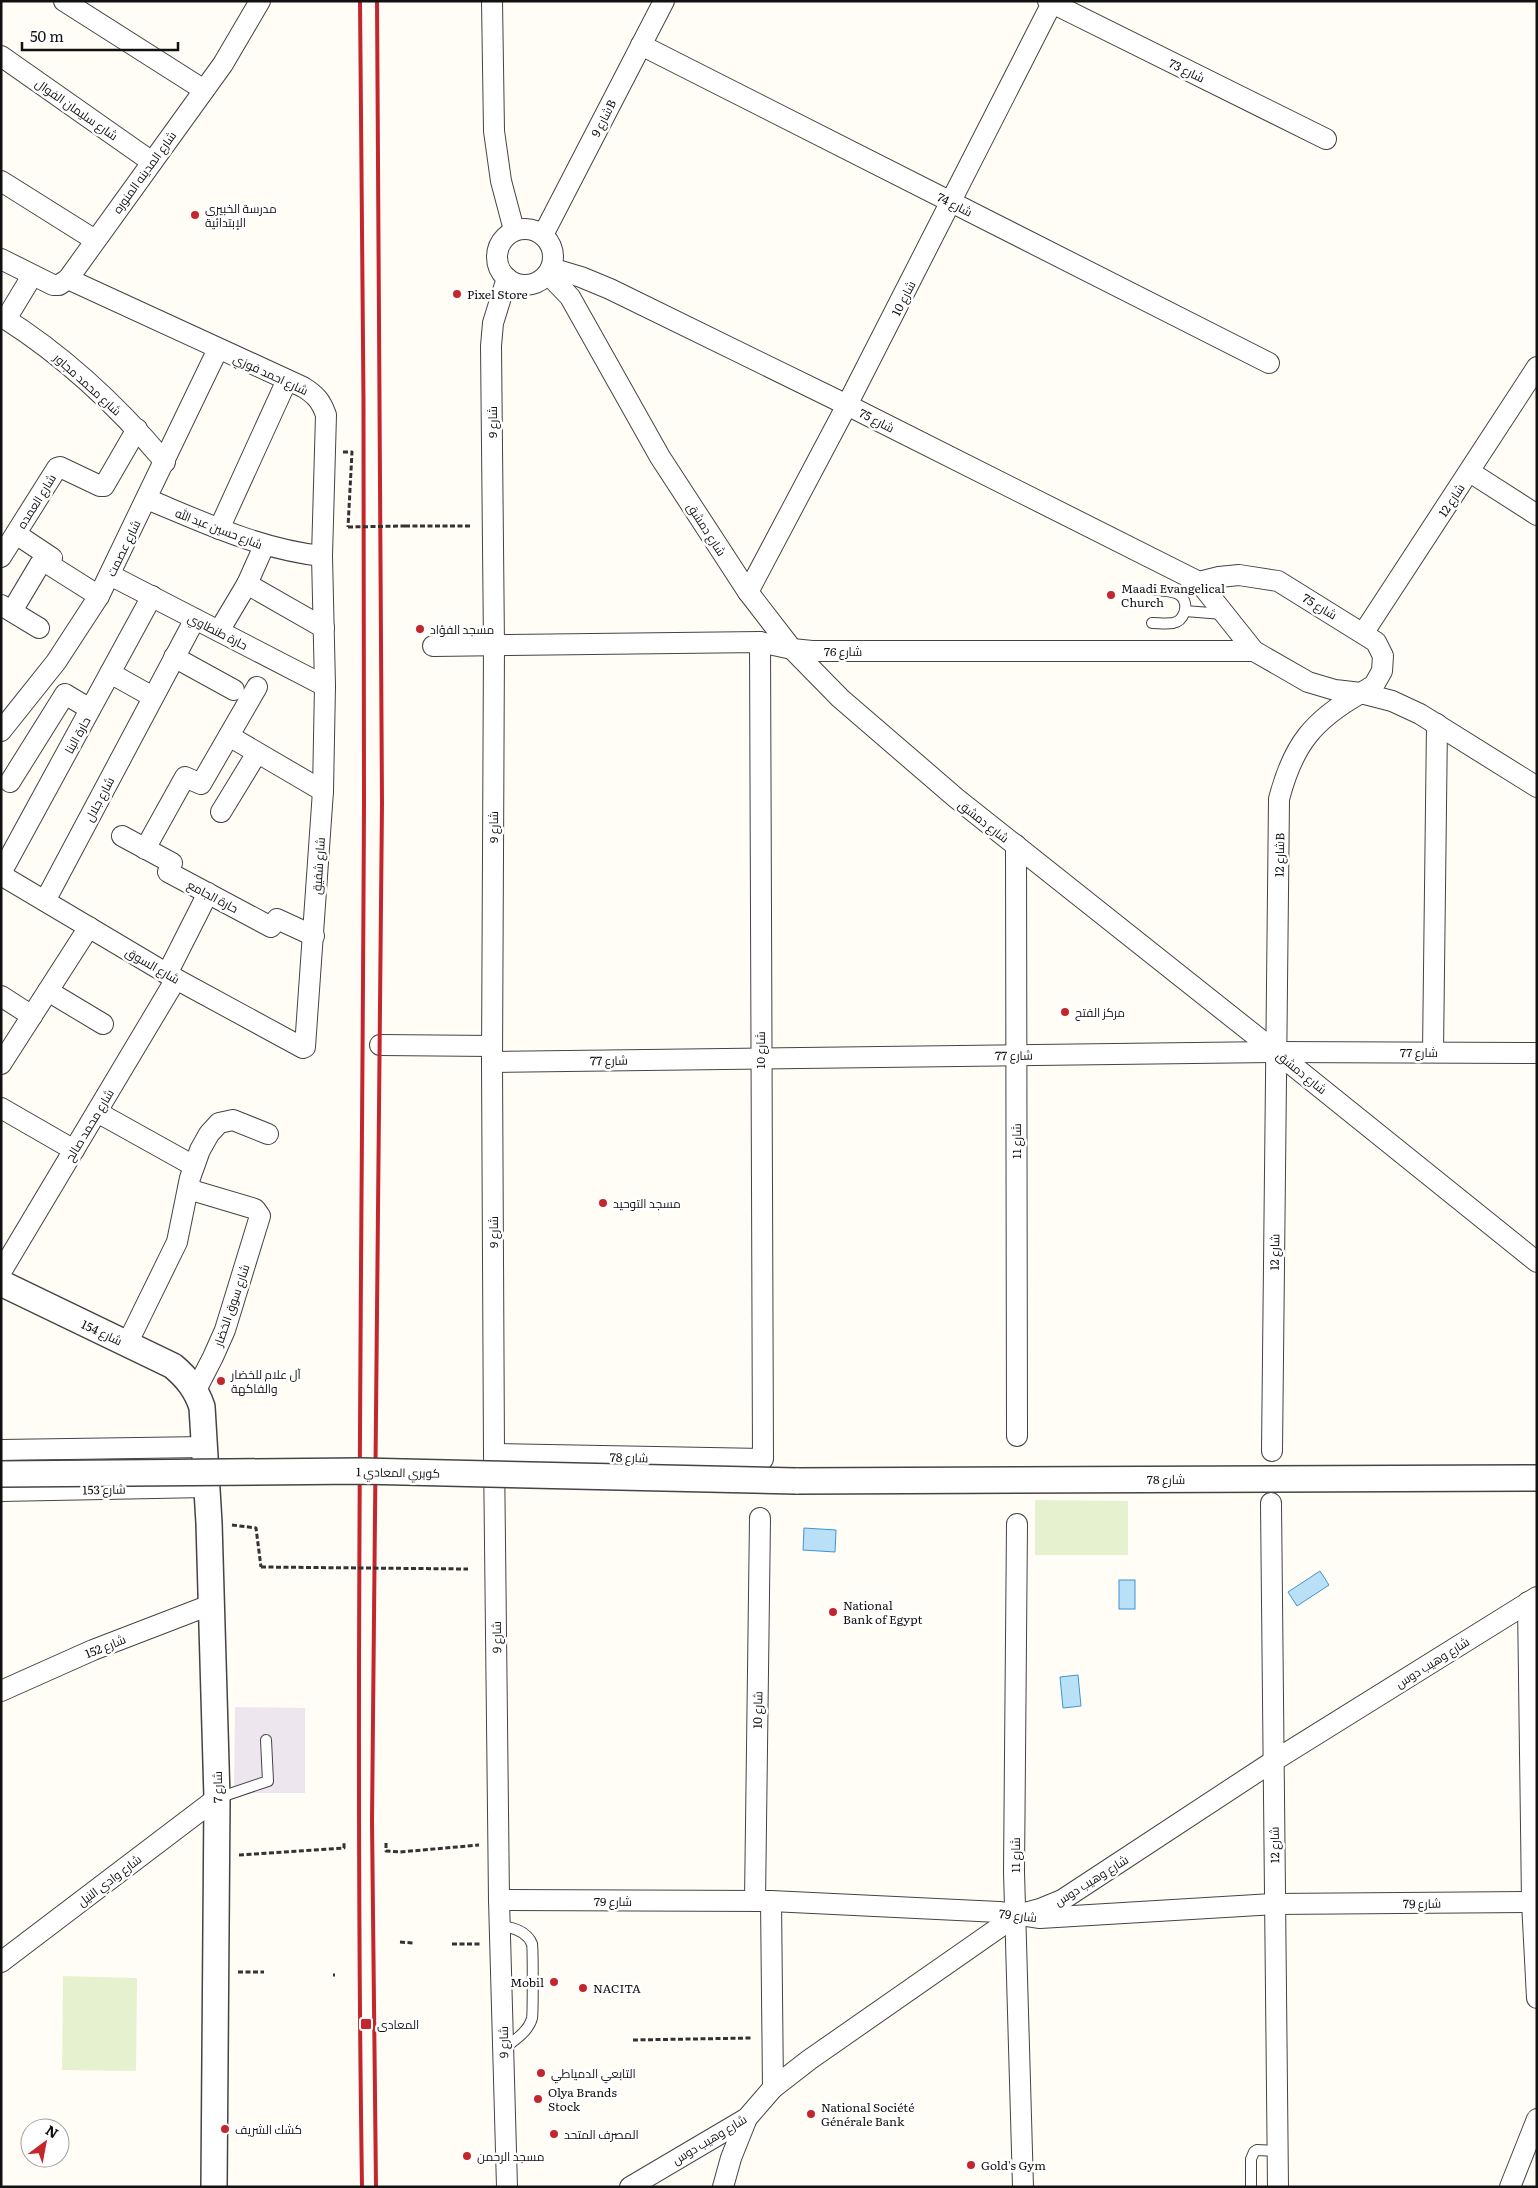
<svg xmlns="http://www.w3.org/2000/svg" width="1538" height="2188" viewBox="0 0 1538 2188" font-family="Literata,Cairo,serif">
<rect width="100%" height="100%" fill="#fffdf5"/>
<path fill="#eee6ef" d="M235 1707 305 1708V1793H234Z"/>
<g fill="#e6f2cf">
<path d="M1035 1500 1128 1501V1555H1035Z"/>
<path d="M63 1976 137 1978 136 2071 62 2070Z"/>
</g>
<g fill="#b9e0f7" stroke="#3f96cf">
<path d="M804 1528 836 1530 835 1552 803 1550Z"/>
<path d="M1320 1571 1329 1585 1297 1606 1288 1592Z"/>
<rect x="1119" y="1580" width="16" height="29"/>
<path d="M1078 1675 1081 1706 1063 1708 1060 1677Z"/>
</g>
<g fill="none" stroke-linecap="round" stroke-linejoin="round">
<defs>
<g id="service">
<path d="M1185 611 1223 614"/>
<path d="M1152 623C1159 623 1166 624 1173 623 1184 621 1189 606 1182 597 1176 590 1163 591 1155 590"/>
<path d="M218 1798 268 1781 266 1740"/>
<path d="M500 1926C511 1927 527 1931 532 1944 533 1948 533 2013 532 2018 529 2031 514 2041 503 2049"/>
<path d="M1251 2187V2159L1254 2152 1257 2150 1278 2151"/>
</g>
<g id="minor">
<path d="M64 1 204 90"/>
<path d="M492 1 494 131 501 181 514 230"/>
<path d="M1048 1 1326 139"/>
<path d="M641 45 1269 363"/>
<path d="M1 56 152 162"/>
<path d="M1 181 95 240"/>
<circle cx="525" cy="257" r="28"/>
<path d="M543 235 664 1"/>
<path d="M1 259 53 285H59L68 279 223 64 260 1"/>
<path d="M551 268 581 277 610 289 847 405 1199 582 1254 651 1308 682 1335 690 1361 693 1374 685 1382 671 1383 656 1376 642 1278 581 1239 575 1219 577 1199 582"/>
<path d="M548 274 570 297 660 457 748 592 792 649 840 698 956 798 1276 1052 1537 1262"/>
<path d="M507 278 493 323 491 346 494 645 492 1062 494 1454 499 1900 507 2187"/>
<path d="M1 316C65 356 117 405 165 462"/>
<path d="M6 319 32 276"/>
<path d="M1470 472 1537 515"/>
<path d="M147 499C205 523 259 549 322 556"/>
<path d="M219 529 287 380"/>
<path d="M16 534 52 558 50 565 99 596"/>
<path d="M1 557 57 468 60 467 100 486H104L137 429"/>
<path d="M110 575 325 686"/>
<path d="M247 584 324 628"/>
<path d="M748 592 847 405 1053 1"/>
<path d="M1 605 39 628"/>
<path d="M12 611 40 564"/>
<path d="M219 631 247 584 264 546"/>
<path d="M1364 632 1537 367"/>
<path d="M433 646 760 642 792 649 812 651H1254"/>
<path d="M174 657 234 690"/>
<path d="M110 673 153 697"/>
<path d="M1 731 56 662 99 596 218 349"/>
<path d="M229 736 323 791"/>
<path d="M10 782 65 694 90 709"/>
<path d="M221 812 257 753"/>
<path d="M122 836 172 863 168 872 271 927 277 919 314 936"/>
<path d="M1016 845 1017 1436"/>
<path d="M145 849 185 777 201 784 257 687"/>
<path d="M1 873 152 596"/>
<path d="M1 875 176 979 303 1048 305 1047 323 791 325 686 322 556 326 415C321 401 316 395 303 387L68 279"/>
<path d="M45 901 195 619"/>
<path d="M167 974 208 893"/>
<path d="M48 991 103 1024"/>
<path d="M1 996 32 1016"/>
<path d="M380 1045 492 1046"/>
<path d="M1433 1052 1437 724"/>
<path d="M492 1062 1276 1052 1537 1053"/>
<path d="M1 1064 89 927"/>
<path d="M1 1108 74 1150"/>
<path d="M97 1112 194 1166"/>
<path d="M188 1189 255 1209 260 1216 225 1330 213 1357 196 1390"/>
<path d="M1 1272 176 979"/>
<path d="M127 1344 177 1242 190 1178 200 1150 209 1134 219 1123 233 1120 268 1134"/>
<path d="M1 1450 205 1447"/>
<path d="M1272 1451 1279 799C1293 745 1313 720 1361 693L1392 701 1420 714 1537 787"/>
<path d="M494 1454 763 1459 760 642"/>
<path d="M1 1491 206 1487"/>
<path d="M1271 1503 1278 2187"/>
<path d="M1017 1524 1014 1872 1023 2187"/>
<path d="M1528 1602 1532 1902 1537 1998"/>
<path d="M1 1691 93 1650 210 1605"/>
<path d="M499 1900 771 1901 999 1912 1040 1918 1274 1904 1537 1902"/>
<path d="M755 1901 760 1518"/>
<path d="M771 1901 773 2088"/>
<path d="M1 1962 217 1798"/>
<path d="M630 2187 747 2118 773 2088 809 2060 1017 1915 1040 1909 1062 1900 1272 1762 1537 1597"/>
<path d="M723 2187 731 2158 747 2118"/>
<path d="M1510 2187 1537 2119"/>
</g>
<g id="tertiary">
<path d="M1 1283 173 1366C187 1378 196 1389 202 1407L209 1523 217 1798 214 2187"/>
<path d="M796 1481 1537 1478"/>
</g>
</defs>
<use href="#service" stroke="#444" stroke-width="12"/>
<use href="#minor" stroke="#444" stroke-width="22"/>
<use href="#tertiary" stroke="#444" stroke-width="28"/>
<g stroke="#333" stroke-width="3" stroke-dasharray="5 2.5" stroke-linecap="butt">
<path d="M343 452H352L348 527"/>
<path d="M405 526H472"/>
<path d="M232 1525 256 1528 261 1567"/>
<path d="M386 1843V1851L400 1852 479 1845"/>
<path d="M239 1855 344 1848V1842"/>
<path d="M400 1942 413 1943"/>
<path d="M452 1944H481"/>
<path d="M238 1972H264"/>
<path d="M333 1975H335"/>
<path d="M633 2040 752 2038"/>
</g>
<use href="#service" stroke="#fff" stroke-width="10"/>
<use href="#minor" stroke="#fff" stroke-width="20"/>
<use href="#tertiary" stroke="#fff" stroke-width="25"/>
<g stroke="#c4262e" stroke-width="4">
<path d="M360 1C363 268 365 536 364 803 362 1264 355 1725 362 2187"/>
<path d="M376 2187 372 1821 382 803 377 1"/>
</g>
<defs>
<path id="tertiary-bridge" d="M1 1474 361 1471 796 1481"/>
</defs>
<use href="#tertiary-bridge" stroke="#444" stroke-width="28" stroke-linecap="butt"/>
<g stroke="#333" stroke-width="3" stroke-dasharray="5 2.5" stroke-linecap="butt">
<path d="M348 527 405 526"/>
<path d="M261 1567 468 1569"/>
</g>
<use href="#tertiary-bridge" stroke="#fff" stroke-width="25"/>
</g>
<g fill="#c4262e" stroke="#fff" stroke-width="2">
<circle cx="195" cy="215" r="5"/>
<circle cx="457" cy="294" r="5"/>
<circle cx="1111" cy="595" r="5"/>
<circle cx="420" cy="629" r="5"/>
<circle cx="1065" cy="1012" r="5"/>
<circle cx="603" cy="1203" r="5"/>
<circle cx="221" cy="1381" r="5"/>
<circle cx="833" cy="1612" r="5"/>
<circle cx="554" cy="1982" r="5"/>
<circle cx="583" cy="1988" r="5"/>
<rect x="360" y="2018" width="12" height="12" rx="2.5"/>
<circle cx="541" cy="2073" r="5"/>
<circle cx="538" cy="2099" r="5"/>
<circle cx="811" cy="2114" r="5"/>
<circle cx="225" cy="2129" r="5"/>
<circle cx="554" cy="2134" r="5"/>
<circle cx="467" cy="2156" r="5"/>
<circle cx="971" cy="2165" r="5"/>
</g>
<g text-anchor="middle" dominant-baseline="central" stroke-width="5" stroke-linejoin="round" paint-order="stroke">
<g font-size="12" fill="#111" stroke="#fff">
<text transform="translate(1187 70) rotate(26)">شارع 73</text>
<text transform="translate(77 109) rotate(35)">شارع سليمان الفوال</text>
<text transform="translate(603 118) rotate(-63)">شارع 9B</text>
<text transform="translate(144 172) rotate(-54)">شارع المدينه المنوره</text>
<text transform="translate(955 204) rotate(27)">شارع 74</text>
<text transform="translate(903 298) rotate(-63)">شارع 10</text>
<text transform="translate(271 374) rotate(25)">شارع احمد فوزي</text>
<text transform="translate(88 384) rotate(42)">شارع محمد مجاور</text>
<text transform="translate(877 420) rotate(27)">شارع 75</text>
<text transform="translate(492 422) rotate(-90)">شارع 9</text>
<text transform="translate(1451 500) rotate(-57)">شارع 12</text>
<text transform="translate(36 501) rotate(-58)">شارع العمده</text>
<text transform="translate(219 528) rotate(21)">شارع حسين عبد الله</text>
<text transform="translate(707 529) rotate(57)">شارع دمشق</text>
<text transform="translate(123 548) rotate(-64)">شارع عصمت</text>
<text transform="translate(1320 606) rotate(31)">شارع 75</text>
<text transform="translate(218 631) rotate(27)">حارة طنطاوي</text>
<text x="843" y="651">شارع 76</text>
<text transform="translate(77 735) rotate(-61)">حارة البنا</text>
<text transform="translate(99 799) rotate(-62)">شارع جلال</text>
<text transform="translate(984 821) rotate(38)">شارع دمشق</text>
<text transform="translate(493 827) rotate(-90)">شارع 9</text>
<text transform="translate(1279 855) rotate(-89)">شارع 12B</text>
<text transform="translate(318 866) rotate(-86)">شارع شفيق</text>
<text transform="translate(213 896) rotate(28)">حارة الجامع</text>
<text transform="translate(153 965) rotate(30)">شارع السوق</text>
<text transform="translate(760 1050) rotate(-90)">شارع 10</text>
<text x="1419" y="1052">شارع 77</text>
<text transform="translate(1014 1055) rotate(-1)">شارع 77</text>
<text transform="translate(609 1060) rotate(-1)">شارع 77</text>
<text transform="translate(1302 1072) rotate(39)">شارع دمشق</text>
<text transform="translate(89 1125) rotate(-59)">شارع محمد صالح</text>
<text transform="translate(1016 1141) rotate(-90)">شارع 11</text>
<text transform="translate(493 1232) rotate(-90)">شارع 9</text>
<text transform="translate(1274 1252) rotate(-89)">شارع 12</text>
<text transform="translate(231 1305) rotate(-71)">شارع سوق الخضار</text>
<text transform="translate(102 1332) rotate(25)">شارع 154</text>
<text transform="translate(629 1457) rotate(1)">شارع 78</text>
<text transform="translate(398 1472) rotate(1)">كوبري المعادي 1</text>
<text x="1166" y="1479">شارع 78</text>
<text transform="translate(104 1489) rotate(-1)">شارع 153</text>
<text transform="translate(496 1637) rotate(-91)">شارع 9</text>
<text transform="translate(105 1646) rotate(-22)">شارع 152</text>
<text transform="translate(1432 1662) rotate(-32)">شارع وهيب دوس</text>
<text transform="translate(757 1710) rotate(-89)">شارع 10</text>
<text transform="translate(217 1787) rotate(-91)">شارع 7</text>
<text transform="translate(1274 1845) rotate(-91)">شارع 12</text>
<text transform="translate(1015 1855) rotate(-90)">شارع 11</text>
<text transform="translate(109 1880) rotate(-37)">شارع وادي النيل</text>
<text transform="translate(1091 1880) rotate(-32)">شارع وهيب دوس</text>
<text x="613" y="1901">شارع 79</text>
<text transform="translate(1422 1903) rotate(-1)">شارع 79</text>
<text transform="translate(1018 1915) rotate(7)">شارع 79</text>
<text transform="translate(503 2042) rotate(-91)">شارع 9</text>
<text transform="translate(709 2139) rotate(-31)">شارع وهيب دوس</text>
</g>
<g font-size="12" fill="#111" stroke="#fff" text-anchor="start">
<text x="205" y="208">مدرسة الخبيري<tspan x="205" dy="14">الإبتدائية</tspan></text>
<text x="467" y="294">Pixel Store</text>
<text x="1121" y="588">Maadi Evangelical<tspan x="1121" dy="14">Church</tspan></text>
<text x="430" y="629">مسجد الفؤاد</text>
<text x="1075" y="1012">مركز الفتح</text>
<text x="613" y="1203">مسجد التوحيد</text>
<text x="231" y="1374">آل علام للخضار<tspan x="231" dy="14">والفاكهة</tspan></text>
<text x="843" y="1605">National<tspan x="843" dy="14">Bank of Egypt</tspan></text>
<text x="544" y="1982" text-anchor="end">Mobil</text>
<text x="593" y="1988">NACITA</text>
<text x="377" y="2024">المعادى</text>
<text x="551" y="2073">التابعي الدمياطي</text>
<text x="548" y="2092">Olya Brands<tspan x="548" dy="14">Stock</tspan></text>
<text x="821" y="2107">National Société<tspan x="821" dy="14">Générale Bank</tspan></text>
<text x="235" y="2129">كشك الشريف</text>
<text x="564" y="2134">المصرف المتحد</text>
<text x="477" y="2156">مسجد الرحمن</text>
<text x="981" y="2165">Gold's Gym</text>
</g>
</g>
<rect width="1538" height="2188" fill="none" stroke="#111111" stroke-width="5"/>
<g transform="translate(45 2143) rotate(32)"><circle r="24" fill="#ffffff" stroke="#a0a0a0"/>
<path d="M0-4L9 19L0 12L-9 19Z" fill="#c4262e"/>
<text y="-8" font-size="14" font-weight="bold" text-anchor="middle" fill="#111111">N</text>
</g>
<path d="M22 42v8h156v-8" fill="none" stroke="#111111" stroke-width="2.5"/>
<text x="30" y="42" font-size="15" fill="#111111" stroke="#ffffff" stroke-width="4" paint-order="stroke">50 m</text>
</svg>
